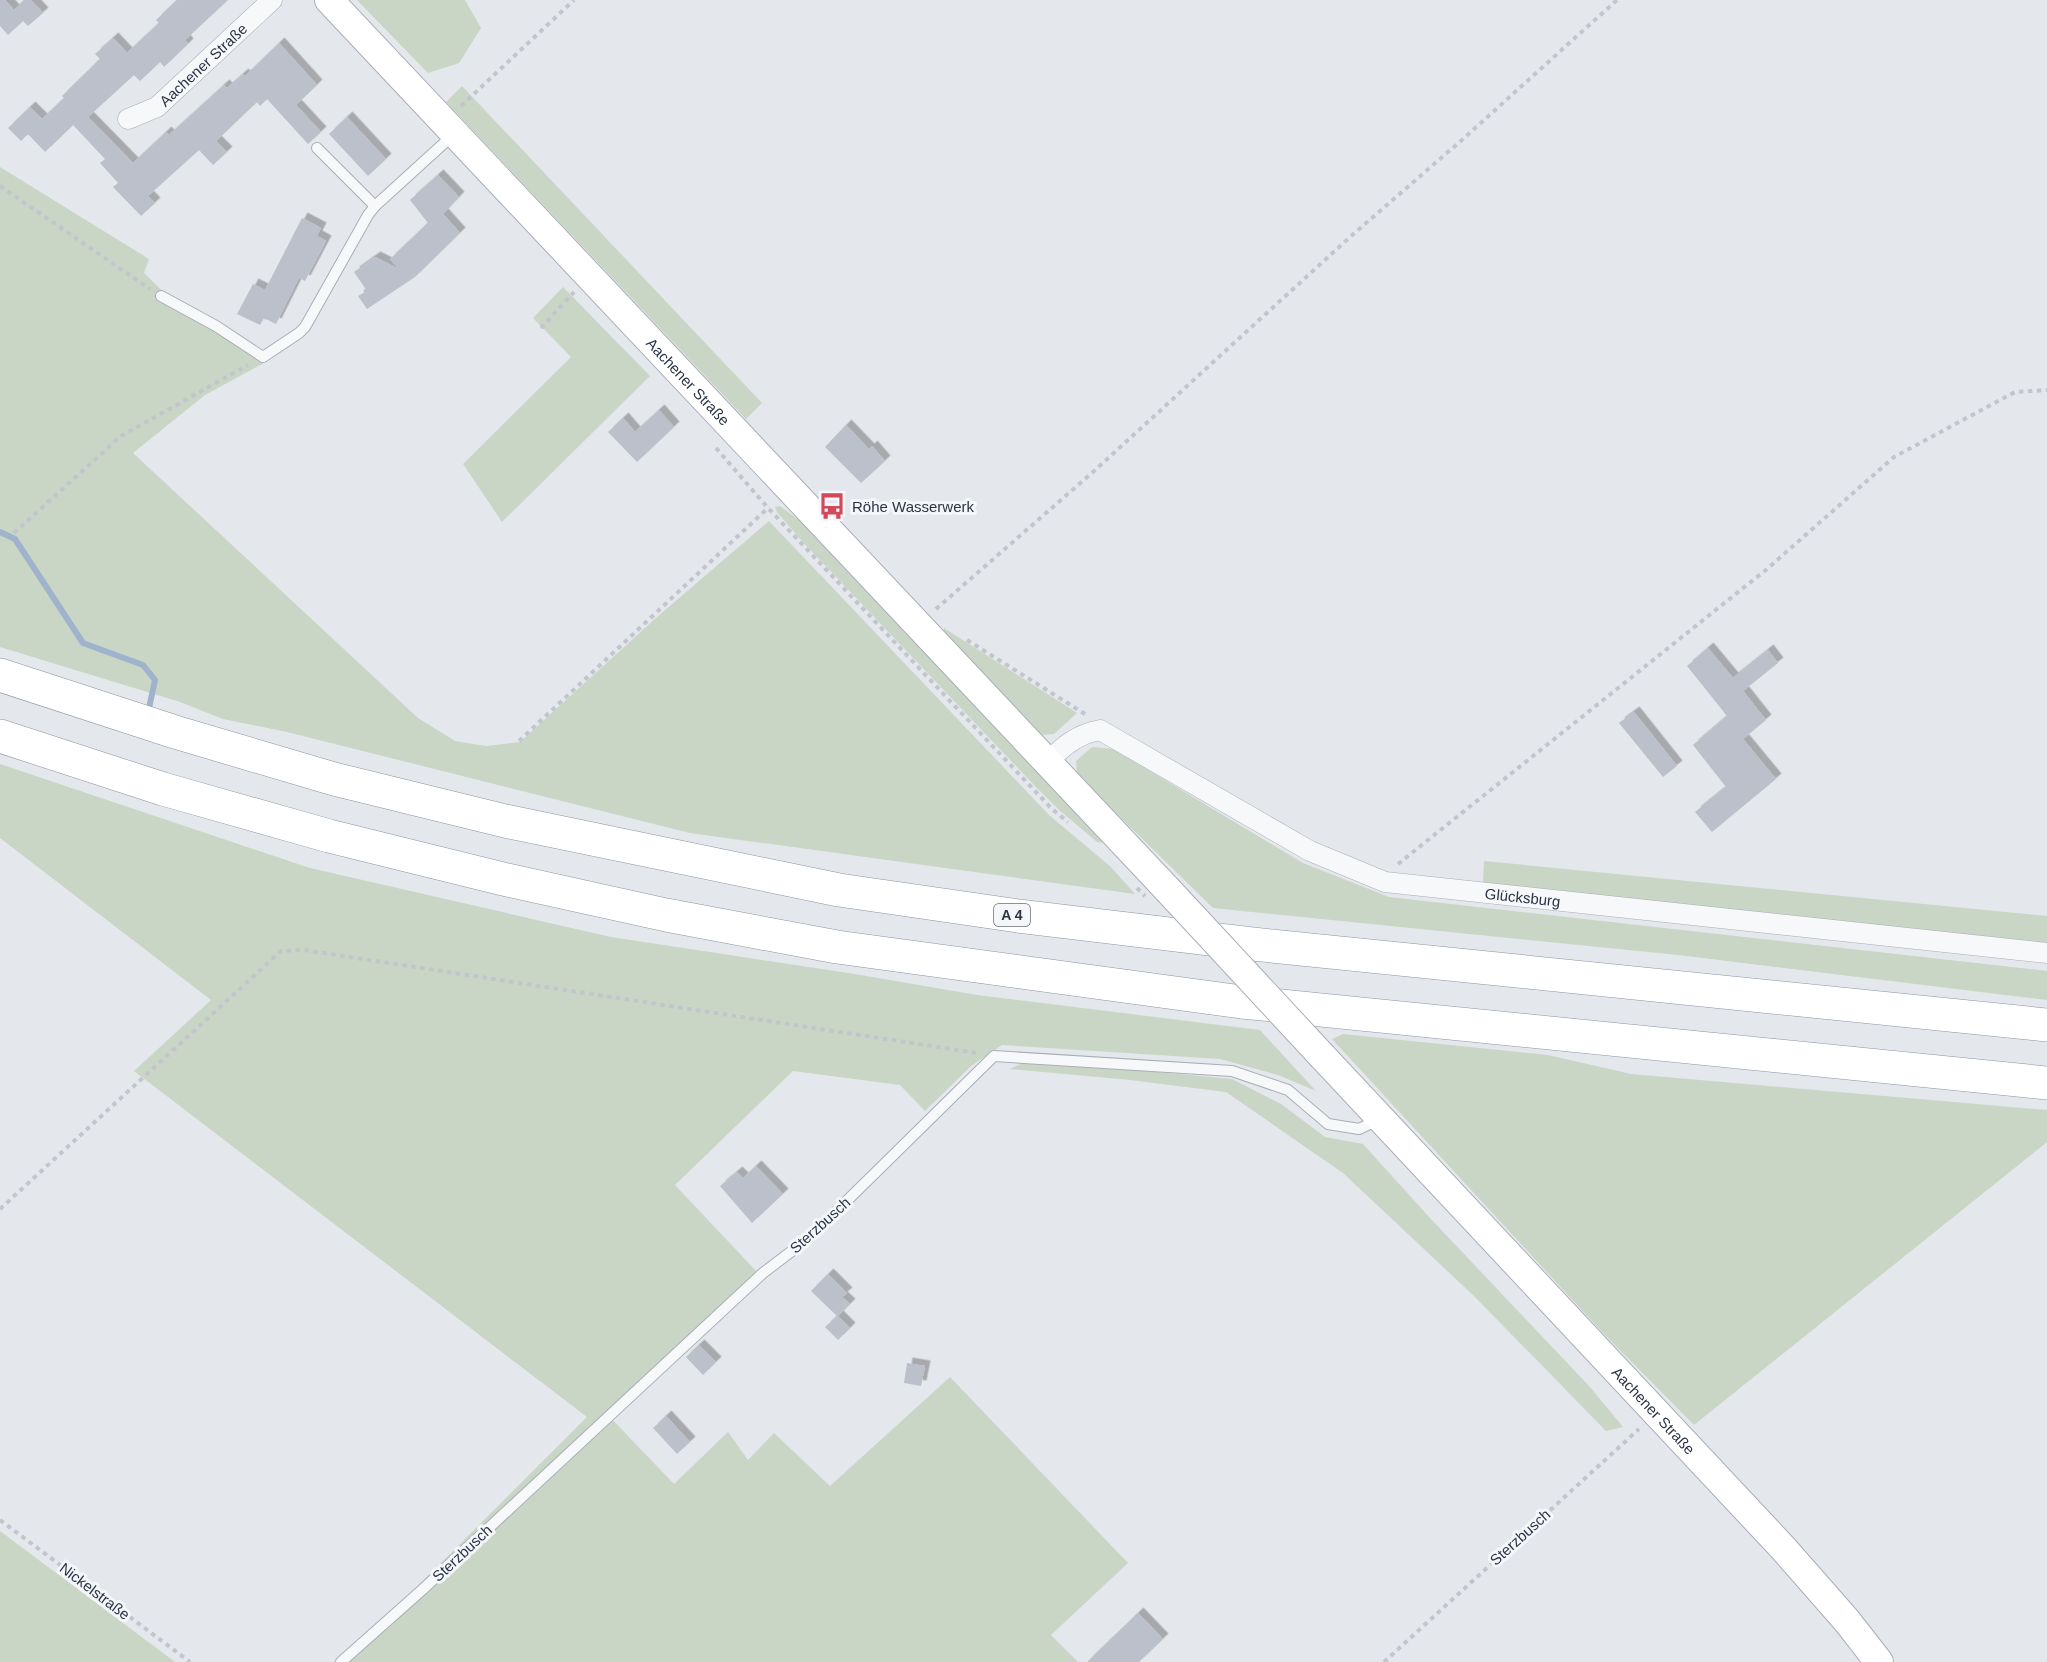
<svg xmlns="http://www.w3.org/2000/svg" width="2047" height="1662" viewBox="0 0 2047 1662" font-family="Arial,sans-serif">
<defs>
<filter id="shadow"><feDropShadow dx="5.5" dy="-5.5" stdDeviation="0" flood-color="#0004"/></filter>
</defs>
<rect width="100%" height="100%" fill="#e4e7ec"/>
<g fill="#c9d6c5">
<path d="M357 0H465L481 28 459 63 428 73Z"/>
<path d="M462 86 762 403 746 419 446 102Z"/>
<path d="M0 167 149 259 144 273 177 305 216 326 264 363 205 395 133 453 418 718 455 741 486 746 520 742 657 617 769 521 1049 815 1111 867 1135 894 690 833 287 732 223 719 180 702 0 647Z"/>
<path d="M563 287 650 376 502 522 463 464 571 357 533 318Z"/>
<path d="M780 506 811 529 1104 843 1097 842 1058 809 1034 785 801 540 777 512 775 507Z"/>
<path d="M944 628 1077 713 1054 734 1041 735 944 634Z"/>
<path d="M1092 747 1113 749 1303 863 1389 897 2047 971V1000L1678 955 1213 908 1077 775 1076 761Z"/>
<path d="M0 764 310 868 611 937 855 974 977 995 1260 1030 1316 1091 1278 1075 1220 1059 1002 1045 971 1066 925 1111 900 1085 793 1071 675 1185 757 1272 606 1413 674 1484 728 1432 748 1460 774 1433 830 1486 950 1377 1128 1563 1051 1635 1078 1662H342L587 1417 134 1071 211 1000 0 838Z"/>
<path d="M1484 861 2047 916V943L1483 883Z"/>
<path d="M1343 1034 1548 1055 1631 1074 2047 1110V1142L1694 1425 1603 1333 1332 1039Z"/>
<path d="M1029 1060 1232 1079 1281 1104 1325 1137 1363 1144 1430 1218 1590 1387 1623 1427 1606 1431 1475 1297 1343 1173 1226 1092 1130 1080 1010 1069Z"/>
<path d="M0 1531 175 1662H0Z"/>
</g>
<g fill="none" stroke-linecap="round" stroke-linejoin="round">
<path stroke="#9fb4cc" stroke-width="6" d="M0 532 15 539 83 643 143 665 155 680 148 713"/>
</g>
<g fill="#bbc0ca" filter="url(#shadow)">
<path d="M0 0H5L14 10 24 0H31L43 13 28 26 23 21 8 35 0 26Z"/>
<path d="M177 0H228L185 40 188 44 164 67 160 62 140 81 134 75 88 117 133 163 166 132 169 135 224 85 227 88 243 74 245 76 279 43 317 85 296 105 321 132 308 144 267 99 260 106 257 102 216 141 227 152 213 165 199 150 148 196 155 203 141 216 113 187 118 183 100 163 105 159 73 125 45 152 28 134 21 141 8 128 30 107 42 119 64 98 62 96 100 59 95 54 113 38 127 53 159 23 156 20Z"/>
<path d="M347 117 386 159 368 176 329 134Z"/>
<path d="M438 175 459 197 443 214 460 233 415 277 367 309 358 296 367 291 354 272 375 257 399 269 390 259 428 223 410 200Z"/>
<path d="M302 218 321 228 317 236 326 241 305 281 299 278 276 324 264 318 260 325 237 314 253 284 265 290Z"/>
<path d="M659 410 674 427 637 462 608 432 623 418 635 432Z"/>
<path d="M846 425 869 449 872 446 885 461 861 483 825 447Z"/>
<path d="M1708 648 1733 678 1768 650 1778 663 1743 691 1766 720 1743 739 1776 779 1712 832 1695 812 1726 787 1693 745 1727 716 1687 666Z"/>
<path d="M1634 712 1677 766 1663 777 1619 723Z"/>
<path d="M756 1166 783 1194 752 1223 720 1186 737 1172 743 1178Z"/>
<path d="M828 1274 847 1293 842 1297 850 1304 838 1316 850 1328 838 1340 825 1327 837 1316 811 1291Z"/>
<path d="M699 1345 716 1362 703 1375 686 1357Z"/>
<path d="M907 1363 925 1366 921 1386 904 1383Z"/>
<path d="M666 1416 690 1442 677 1454 653 1428Z"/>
<path d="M1138 1613 1163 1639 1139 1662H1087Z"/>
</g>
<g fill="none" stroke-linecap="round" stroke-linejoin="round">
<defs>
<g id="service">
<path d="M317 148 375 206"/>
<path d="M161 296 216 326 263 357 299 333 305 327 368 215 375 206 453 135"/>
<path d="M341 1662 422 1590 763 1273 809 1238 994 1056 1232 1071 1288 1090 1328 1124 1359 1129 1378 1120"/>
</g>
<g id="minor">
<path id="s1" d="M128 119 157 107 272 0"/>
<path id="s2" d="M1047 762C1064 746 1077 734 1100 730L1310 851 1385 882 2047 953"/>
</g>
<g id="secondary">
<path id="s3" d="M329 0 1167 889"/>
<path id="s4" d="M1323 1057 1783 1548 1847 1621 1879 1662"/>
</g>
<g id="motorway">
<path d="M0 675 175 732 334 779 505 821 839 890 1018 916 1252 944 2047 1025"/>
<path d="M0 736 163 789 329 836 503 879 666 915 837 947 1242 1002 2047 1083"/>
</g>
</defs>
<use href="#service" stroke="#a9aeb7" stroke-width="12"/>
<use href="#minor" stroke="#a9aeb7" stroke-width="21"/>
<use href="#secondary" stroke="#a9aeb7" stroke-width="30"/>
<use href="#motorway" stroke="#8b94a3" stroke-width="34"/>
<g stroke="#c2c5cb" stroke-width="4" stroke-dasharray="4.5 4.5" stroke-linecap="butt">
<path d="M461 106 574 0"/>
<path d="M0 186 150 289"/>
<path d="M541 328 574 292"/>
<path d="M716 448 768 508 1052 809 1068 822"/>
<path d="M14 533 121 436 248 365"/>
<path d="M936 609 1093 472 1350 237 1463 139 1617 0"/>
<path d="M967 640 1085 714"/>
<path d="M519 741 769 507"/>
<path d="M1398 864 1767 569 1894 457 2015 392 2047 390"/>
<path d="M0 1209 281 951 304 950 977 1053"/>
<path d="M0 1520 190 1662"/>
<path d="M1384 1662 1639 1429"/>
</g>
<use href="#service" stroke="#f7f8fa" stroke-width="10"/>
<use href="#minor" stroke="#f7f8fa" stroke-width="20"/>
<use href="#secondary" stroke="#fff" stroke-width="28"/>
<use href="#motorway" stroke="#fff" stroke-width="33"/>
<defs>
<path id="secondary-bridge" d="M1167 889 1323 1057"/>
</defs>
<use href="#secondary-bridge" stroke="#a9aeb7" stroke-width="30" stroke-linecap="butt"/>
<path stroke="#c2c5cb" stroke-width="4" stroke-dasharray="4.5 4.5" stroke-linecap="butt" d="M1137 888 1145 896"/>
<use href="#secondary-bridge" stroke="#fff" stroke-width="28"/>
</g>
<defs>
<symbol id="bus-bare" viewBox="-9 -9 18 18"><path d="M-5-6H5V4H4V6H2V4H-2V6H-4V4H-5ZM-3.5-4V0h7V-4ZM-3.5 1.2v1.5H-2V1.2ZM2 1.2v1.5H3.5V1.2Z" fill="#d1495b" stroke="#f4f6f9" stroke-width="2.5" paint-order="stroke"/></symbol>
</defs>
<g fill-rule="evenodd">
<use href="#bus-bare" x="813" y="487" width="38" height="38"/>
</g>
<g text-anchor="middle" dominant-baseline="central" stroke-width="6" stroke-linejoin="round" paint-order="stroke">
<rect fill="#f4f6f9" stroke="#676e7b" stroke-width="1.5" x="994" y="904" width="36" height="22" rx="4.5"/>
<g font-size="14" font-weight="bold" fill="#2b3445">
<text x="1012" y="915">A 4</text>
</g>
<g font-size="15" fill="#2b3445" stroke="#f4f6f9">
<text stroke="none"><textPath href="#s1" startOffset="94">Aachener Straße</textPath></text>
<text stroke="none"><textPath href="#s3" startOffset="524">Aachener Straße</textPath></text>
<text stroke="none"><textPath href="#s2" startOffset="525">Glücksburg</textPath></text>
<text transform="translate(820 1225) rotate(-42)">Sterzbusch</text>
<text stroke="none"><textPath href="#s4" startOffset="484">Aachener Straße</textPath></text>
<text transform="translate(1520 1537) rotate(-42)">Sterzbusch</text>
<text transform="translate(462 1553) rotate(-43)">Sterzbusch</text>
<text transform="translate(95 1591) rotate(37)">Nickelstraße</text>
</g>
<g font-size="15" fill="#2b3445" stroke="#f4f6f9" text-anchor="start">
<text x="852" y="506">Röhe Wasserwerk</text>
</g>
</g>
</svg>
